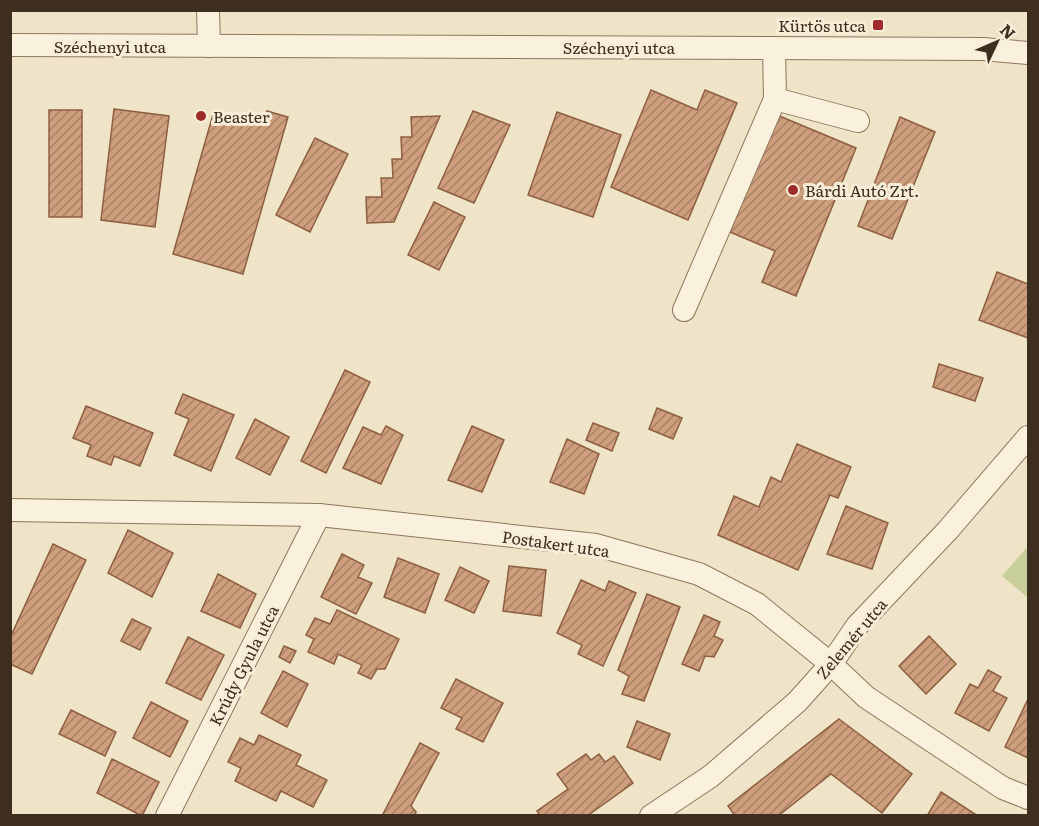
<svg xmlns="http://www.w3.org/2000/svg" width="1039" height="826" viewBox="0 0 1039 826" font-family="Literata,serif">
<defs>
<pattern id="building-hatch" width="6" height="6" patternUnits="userSpaceOnUse" patternTransform="scale(1.5)"><rect width="6" height="6" fill="#cf9f7d"/><path d="M-1 1l2-2M0 6l6-6M5 7l2-2" fill="none" stroke="#a98266"/></pattern>
</defs>
<rect width="100%" height="100%" fill="#f0e4c8"/>
<path fill="#c9cf9b" d="M1028 546V598L1002 576Z"/>
<g fill="url(#building-hatch)" stroke="#8d5f41" stroke-width="1.5">
<path d="M651 90 697 110 705 90 737 103 688 220 611 187Z"/>
<path d="M114 109 169 116 155 227 101 220Z"/>
<rect x="49" y="110" width="33" height="107"/>
<path d="M214 111 263 125 267 111 288 117 243 274 173 254Z"/>
<path d="M473 111 510 125 474 203 438 188Z"/>
<path d="M557 112 621 135 593 217 528 195Z"/>
<path d="M777 115 856 148 796 296 762 282 775 251 730 232Z"/>
<path d="M440 116 394 222 367 223 366 197H382L381 178H393L392 159H402L401 137H412L411 117Z"/>
<path d="M900 117 935 132 892 239 858 226Z"/>
<path d="M315 138 348 154 310 232 276 215Z"/>
<path d="M434 202 465 217 439 270 408 255Z"/>
<path d="M997 272 1028 284V338L979 320Z"/>
<path d="M939 364 983 378 975 401 933 387Z"/>
<path d="M345 370 370 382 326 473 301 461Z"/>
<path d="M183 394 234 415 211 471 174 455 189 419 175 413Z"/>
<path d="M86 406 153 433 140 466 114 456 111 465 87 456 91 445 73 438Z"/>
<path d="M657 408 682 418 673 439 649 429Z"/>
<path d="M255 419 289 437 270 475 236 458Z"/>
<path d="M593 423 619 433 612 451 586 440Z"/>
<path d="M386 426 403 435 381 484 343 468 363 427 381 435Z"/>
<path d="M472 426 504 440 482 492 448 480Z"/>
<path d="M567 439 599 454 584 494 550 482Z"/>
<path d="M797 444 851 467 838 498 830 495 798 570 718 535 734 496 759 507 771 477 781 482Z"/>
<path d="M846 506 888 523 872 569 827 554Z"/>
<path d="M128 530 173 553 152 597 108 573Z"/>
<path d="M53 544 86 560 32 674 10 664V638Z"/>
<path d="M342 554 364 565 358 577 372 583 356 614 321 597Z"/>
<path d="M398 558 439 574 425 613 384 597Z"/>
<path d="M509 566 546 570 541 616 503 611Z"/>
<path d="M460 567 489 581 474 613 445 600Z"/>
<path d="M218 574 256 594 240 628 201 611Z"/>
<path d="M581 580 605 591 609 581 636 593 603 666 578 654 582 645 557 633Z"/>
<path d="M647 594 680 607 644 701 622 694 629 676 618 670Z"/>
<path d="M337 610 399 639 385 669H377L371 679 358 673 362 665 338 654 334 664 308 652 314 639 306 635 315 618 330 624Z"/>
<path d="M704 615 720 622 714 636 723 640 714 657 705 656 699 671 682 664Z"/>
<path d="M132 619 151 628 140 650 121 641Z"/>
<path d="M929 636 956 664 926 694 899 666Z"/>
<path d="M188 637 224 655 201 700 166 683Z"/>
<path d="M284 646 296 651 290 663 279 657Z"/>
<path d="M988 670 1001 677 993 691 1007 698 989 731 955 713 970 684 978 688Z"/>
<path d="M283 671 308 684 287 727 261 713Z"/>
<path d="M456 679 503 703 483 742 456 729 462 718 441 708Z"/>
<path d="M1028 699V758L1005 747Z"/>
<path d="M151 702 188 721 170 757 133 738Z"/>
<path d="M71 710 116 732 105 756 59 734Z"/>
<path d="M839 719 912 774 882 813 831 774 778 816H735L728 806Z"/>
<path d="M637 721 670 734 660 760 627 747Z"/>
<path d="M259 735 301 755 296 765 327 780 313 807 281 791 276 801 235 781 241 768 228 762 240 738 254 745Z"/>
<path d="M420 743 439 753 411 806 416 812 415 816H382Z"/>
<path d="M586 754 591 760 599 754 605 762 614 756 633 783 587 816H540L537 811 568 789 557 774Z"/>
<path d="M112 759 159 782 142 816 97 793Z"/>
<path d="M941 792 978 816H927Z"/>
</g>
<g fill="none" stroke-linecap="round" stroke-linejoin="round">
<defs>
<g id="minor">
<path d="M208 10 209 46"/>
<path d="M10 45 983 49 1028 53"/>
<path d="M775 99 858 121"/>
<path d="M684 310 775 99 774 48"/>
<path d="M10 510 319 515 596 545 699 574 757 604 831 664 866 697 1003 788 1028 798"/>
<path d="M167 816 319 515"/>
<path d="M651 816 711 776 797 702 831 664 857 626 948 530 1028 437"/>
</g>
</defs>
<use href="#minor" stroke="#8d765c" stroke-width="24"/>
<use href="#minor" stroke="#faf1dc" stroke-width="22"/>
</g>
<g fill="#9e2a2b" stroke="#f7eed8" stroke-width="2">
<rect x="872" y="19" width="12" height="12" rx="3"/>
<circle cx="201" cy="116" r="6"/>
<circle cx="793" cy="190" r="6"/>
</g>
<g text-anchor="middle" dominant-baseline="central" stroke-width="6" stroke-linejoin="round" paint-order="stroke">
<g font-size="16" fill="#3d2e20" stroke="#f7eed8" text-anchor="start">
<text x="866" y="25" text-anchor="end">Kürtös utca</text>
<text x="213" y="116">Beaster</text>
<text x="805" y="190">Bárdi Autó Zrt.</text>
</g>
<g font-size="16" fill="#3d2e20" stroke="#f7eed8">
<text x="110" y="46">Széchenyi utca</text>
<text x="619" y="47">Széchenyi utca</text>
<text transform="translate(556 543) rotate(8)">Postakert utca</text>
<text transform="translate(851 638) rotate(-50)">Zelemér utca</text>
<text transform="translate(243 665) rotate(-63)">Krúdy Gyula utca</text>
</g>
</g>
<rect width="1039" height="826" fill="none" stroke="#3d2e20" stroke-width="24"/>
<g transform="translate(997 42) rotate(46)" stroke="#f7eed8" stroke-width="4.5" paint-order="stroke">
<path d="M0-4.5L10 22L0 15L-10 22Z" fill="#3d2e20"/>
<text y="-9" font-size="16" font-weight="bold" text-anchor="middle" fill="#3d2e20">N</text>
</g>
</svg>
